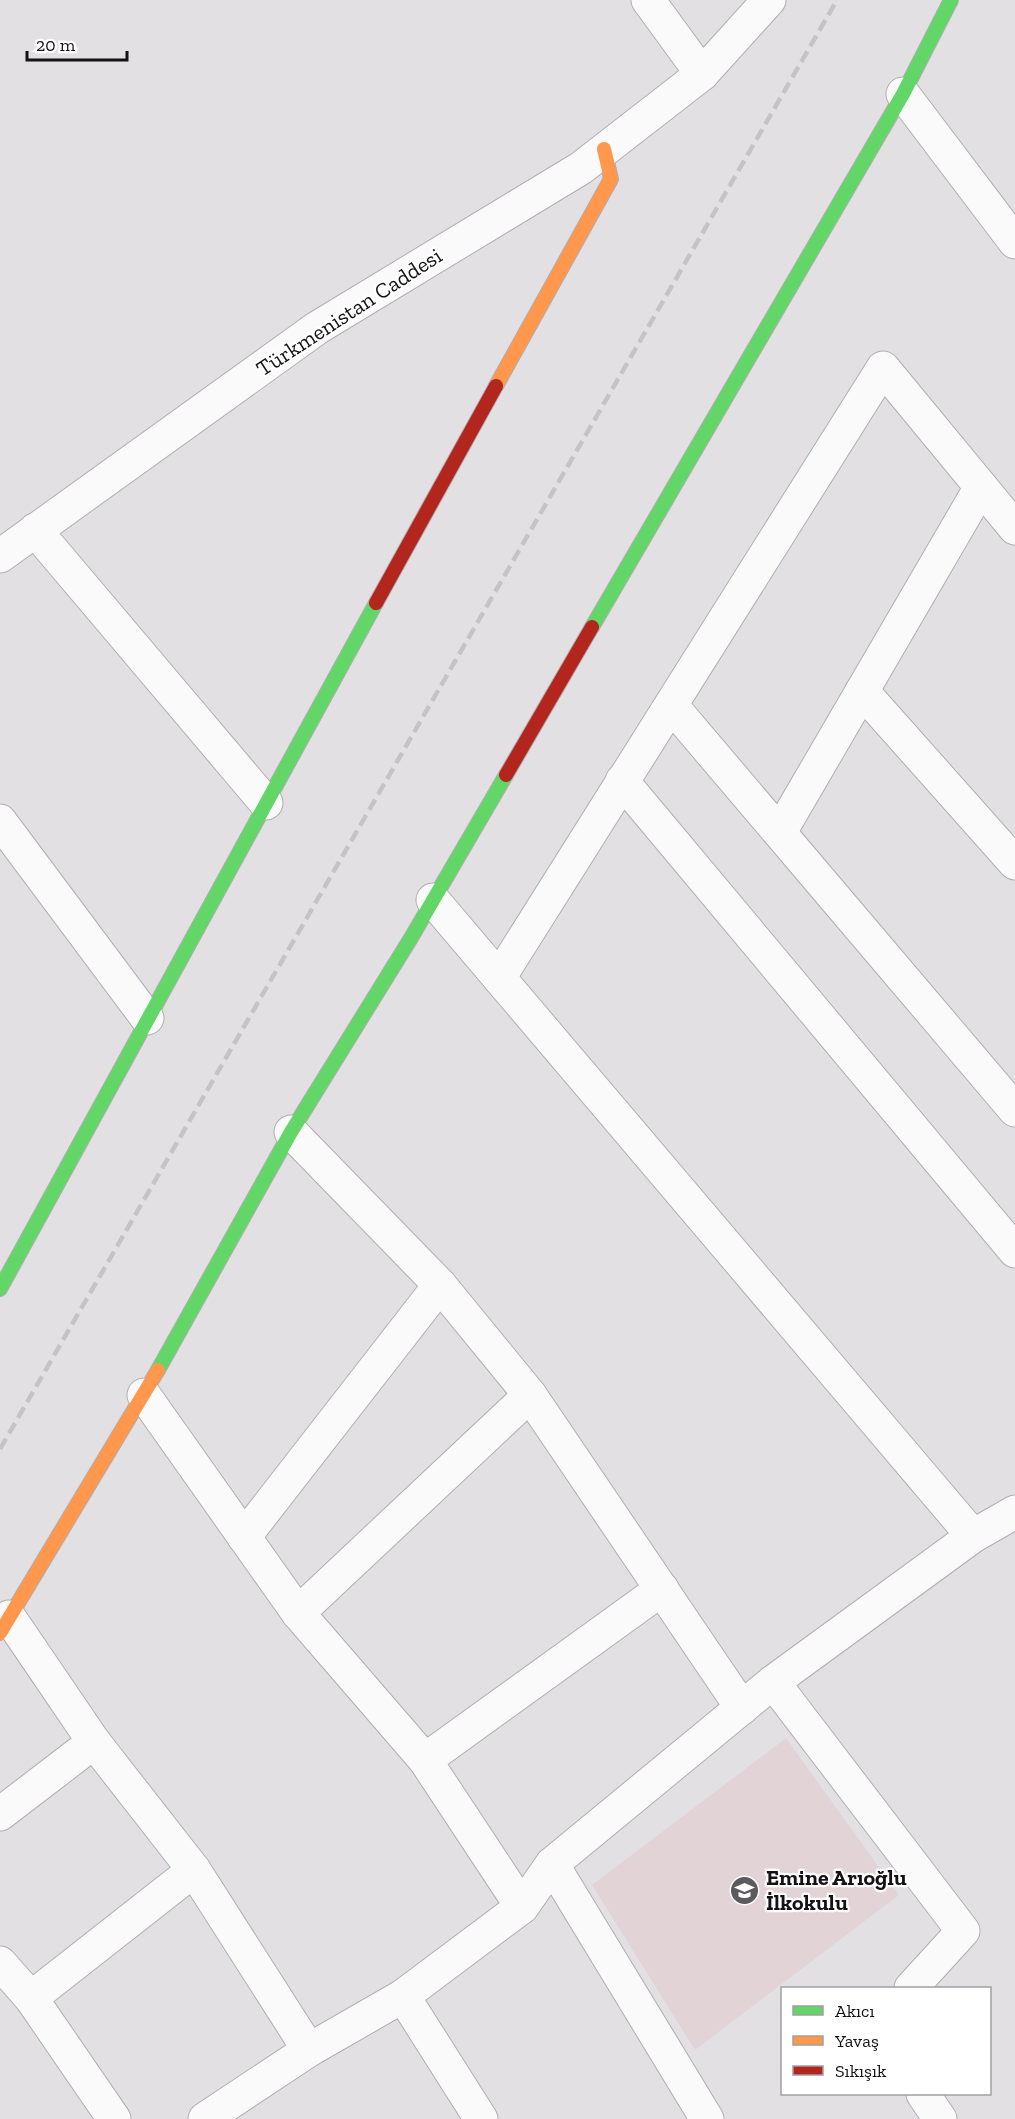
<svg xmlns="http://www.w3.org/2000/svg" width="1015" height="2119" viewBox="0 0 1015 2119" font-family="'Zilla Slab',serif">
<rect width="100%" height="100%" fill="#e3e0e4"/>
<path fill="#e2d3d7" d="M786 1738 899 1895 695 2050 592 1885Z"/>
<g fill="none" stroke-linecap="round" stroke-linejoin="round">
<defs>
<g id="street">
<path d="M648 0 702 74"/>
<path d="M903 94 1015 242"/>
<path d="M35 530 266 803"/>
<path d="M0 556 317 328 581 168 702 74 769 0"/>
<path d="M862 691 1015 863"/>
<path d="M671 705 1015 1110"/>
<path d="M622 781 1015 1251"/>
<path d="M0 821 147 1018"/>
<path d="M780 832 981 487"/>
<path d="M433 900 973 1536"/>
<path d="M499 978 883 368 1015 528"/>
<path d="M291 1132 440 1285 530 1395 742 1708"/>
<path d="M144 1395 298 1613 425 1760 522 1907"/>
<path d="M244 1537 440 1285"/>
<path d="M298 1613 530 1395"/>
<path d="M9 1617 94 1742 194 1870 309 2050"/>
<path d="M773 1682 963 1931 911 1988"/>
<path d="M425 1760 662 1589"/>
<path d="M0 1814 94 1742"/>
<path d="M552 1864 707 2119"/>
<path d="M0 1963 31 1998 114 2119"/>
<path d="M403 1996 481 2119"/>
<path d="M31 1998 194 1870"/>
<path d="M923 2094 940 2119"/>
<path d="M205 2119 309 2050 403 1996 522 1907 552 1864 773 1682 973 1536 1015 1512"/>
</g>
<g id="fast">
<path d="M592 627 903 94 951 0"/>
<path d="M0 1289 376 603"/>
<path d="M158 1370 291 1132 411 938 506 775"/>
</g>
<g id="slow">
<path d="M496 386 611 179 604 149"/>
<path d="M0 1633 158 1370"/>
</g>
<g id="jam">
<path d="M376 603 496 386"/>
<path d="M506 775 592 627"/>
</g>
</defs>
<use href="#street" stroke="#b0aeb1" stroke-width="35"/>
<use href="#fast" stroke="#b0aeb1" stroke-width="16"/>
<use href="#slow" stroke="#b0aeb1" stroke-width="16"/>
<use href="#jam" stroke="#b0aeb1" stroke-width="16"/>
<use href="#street" stroke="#fbfafb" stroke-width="33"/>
<use href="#fast" stroke="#63d668" stroke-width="14"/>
<use href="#slow" stroke="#ff974d" stroke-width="14"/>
<use href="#jam" stroke="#b3261e" stroke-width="14"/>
<path stroke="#c4c4c5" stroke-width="4.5" stroke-dasharray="12 6" stroke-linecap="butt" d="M0 1449 837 0"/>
</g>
<defs>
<symbol id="school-disc" viewBox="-11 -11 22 22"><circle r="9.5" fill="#5c5a5d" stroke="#fff"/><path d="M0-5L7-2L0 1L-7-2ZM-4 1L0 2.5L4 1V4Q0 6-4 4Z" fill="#fff"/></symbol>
</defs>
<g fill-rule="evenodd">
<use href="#school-disc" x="728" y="1874" width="33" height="33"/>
</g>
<g text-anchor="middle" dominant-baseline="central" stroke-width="4.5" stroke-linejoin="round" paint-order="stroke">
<g font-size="22" fill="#141215" stroke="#fff">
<text transform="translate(349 312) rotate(-33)">Türkmenistan Caddesi</text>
</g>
<g font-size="22" font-weight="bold" fill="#141215" stroke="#fff" text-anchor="start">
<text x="766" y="1877">Emine Arıoğlu<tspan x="766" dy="25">İlkokulu</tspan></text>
</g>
</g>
<rect x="781" y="1987" width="210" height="108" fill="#ffffff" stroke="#a1a0a1" stroke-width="1.5"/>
<rect x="793" y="2006" width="30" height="9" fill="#63d668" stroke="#a1a0a1" stroke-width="1.5"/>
<text x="835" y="2017" font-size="18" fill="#141215">Akıcı</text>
<rect x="793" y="2036" width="30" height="9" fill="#ff974d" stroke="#a1a0a1" stroke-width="1.5"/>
<text x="835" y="2047" font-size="18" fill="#141215">Yavaş</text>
<rect x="793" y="2066" width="30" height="9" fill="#b3261e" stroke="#a1a0a1" stroke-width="1.5"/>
<text x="835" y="2077" font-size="18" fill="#141215">Sıkışık</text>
<path d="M27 51v9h100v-9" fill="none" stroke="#141215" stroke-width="3"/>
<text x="36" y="51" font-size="18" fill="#141215" stroke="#ffffff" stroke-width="4.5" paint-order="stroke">20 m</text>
</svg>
